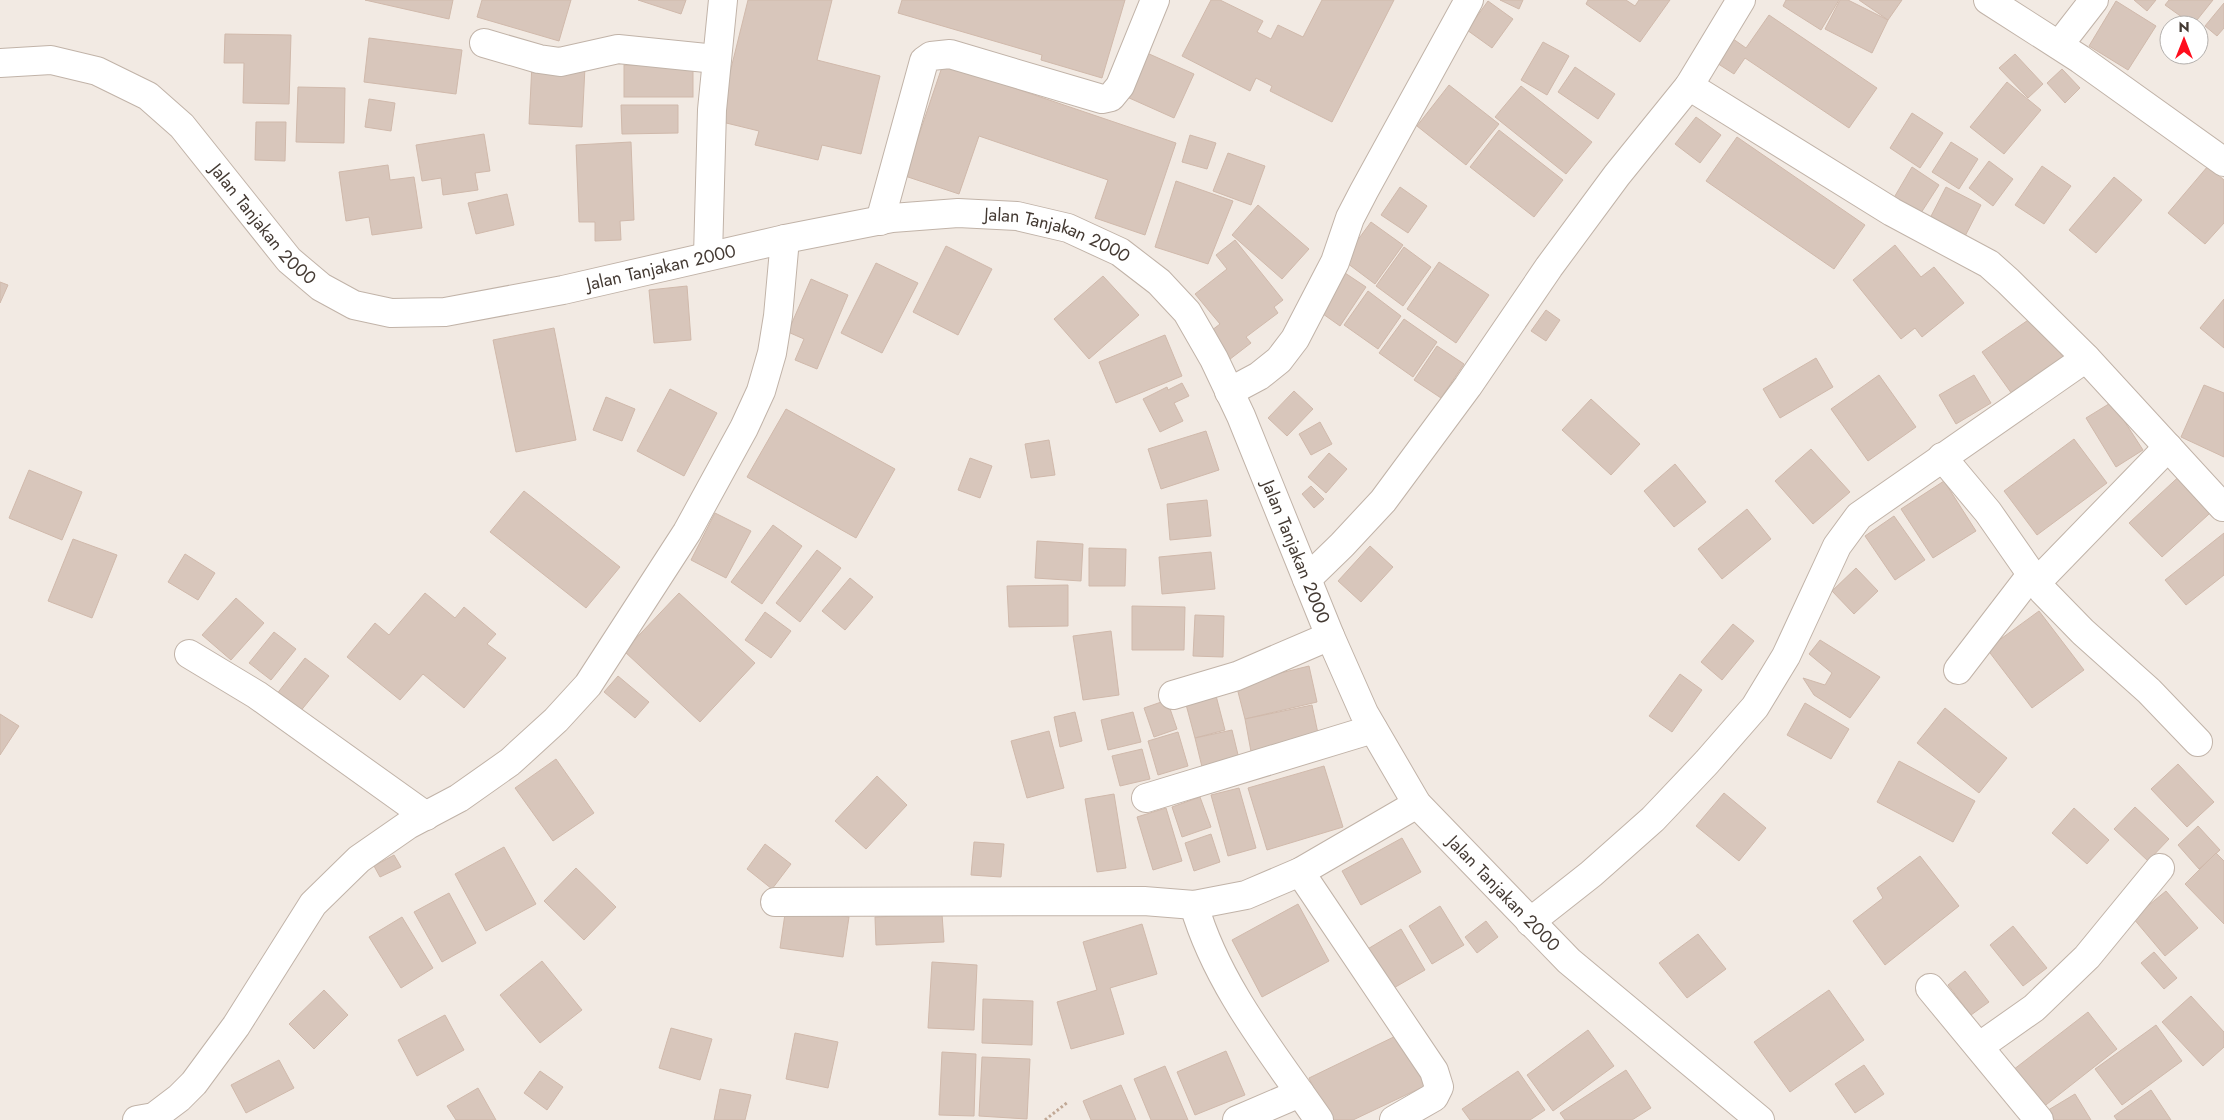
<svg xmlns="http://www.w3.org/2000/svg" width="2224" height="1120" viewBox="0 0 2224 1120" font-family="Jost,sans-serif">
<rect width="100%" height="100%" fill="#f2eae3"/>
<g fill="#d8c6bb" stroke="#d0b9ab">
<path d="M365 0H453L449 19Z"/>
<path d="M482 0H571L559 41 477 17Z"/>
<path d="M638 0H686L681 14Z"/>
<path d="M748 0H832L817 60 880 76 861 154 822 145 818 160 755 145 759 131 718 121Z"/>
<path d="M902 0H1125L1102 78 1041 60 1042 55 898 13Z"/>
<path d="M1211 0H1220L1263 21 1257 32 1271 39 1278 25 1303 37 1322 0H1394L1332 122 1270 91 1272 86 1256 78 1250 91 1182 56Z"/>
<path d="M1500 0H1523L1519 9Z"/>
<path d="M1588 0H1626L1635 6 1639 0H1670L1640 42 1586 4Z"/>
<path d="M1786 0H1839L1821 30 1783 6Z"/>
<path d="M1840 0H1848L1888 20 1872 53 1825 29Z"/>
<path d="M1859 0H1902L1888 20Z"/>
<path d="M2134 0H2156L2147 11Z"/>
<path d="M2169 0H2213L2193 25 2165 5Z"/>
<path d="M1488 1 1513 19 1492 48 1467 30Z"/>
<path d="M2116 1 2156 26 2128 70 2089 46Z"/>
<path d="M2224 3V28L2217 36 2205 26Z"/>
<path d="M1769 15 1877 88 1849 128 1745 58 1734 74 1709 58 1726 34 1746 48Z"/>
<path d="M225 34 291 35 289 104 243 103 244 63H224Z"/>
<path d="M369 38 462 50 456 94 364 82Z"/>
<path d="M1543 42 1569 56 1547 95 1521 80Z"/>
<path d="M1147 53 1194 74 1174 118 1127 97Z"/>
<path d="M2015 54 2043 84 2028 98 1999 68Z"/>
<path d="M532 64 585 67 582 127 529 124Z"/>
<path d="M943 64 1176 143 1145 235 1095 218 1108 180 979 136 959 194 905 176Z"/>
<rect x="624" y="65" width="69" height="32"/>
<path d="M1575 67 1615 94 1598 119 1558 92Z"/>
<path d="M2062 69 2080 88 2065 103 2047 83Z"/>
<path d="M2007 82 2041 110 2004 154 1970 127Z"/>
<path d="M1449 85 1499 124 1466 165 1417 126Z"/>
<path d="M1521 86 1592 142 1566 174 1495 117Z"/>
<path d="M298 87 345 88 344 143 296 142Z"/>
<path d="M369 99 395 103 391 131 365 127Z"/>
<path d="M621 105H678V133L622 134Z"/>
<path d="M1912 113 1943 133 1920 168 1890 148Z"/>
<path d="M1696 117 1721 135 1700 163 1675 144Z"/>
<path d="M256 122H286L285 161 255 160Z"/>
<path d="M1499 130 1563 180 1534 217 1470 167Z"/>
<path d="M484 134 490 171 475 173 478 190 443 195 441 178 422 181 416 145Z"/>
<path d="M1190 135 1216 143 1207 169 1182 162Z"/>
<path d="M1737 137 1865 225 1834 269 1706 181Z"/>
<path d="M631 142 634 220 620 221 621 240 595 241V222H579L576 145Z"/>
<path d="M1951 142 1978 159 1959 189 1932 172Z"/>
<path d="M1228 153 1265 166 1251 205 1213 191Z"/>
<path d="M1989 161 2013 179 1993 206 1969 188Z"/>
<path d="M388 165 390 180 414 177 422 228 372 235 369 217 346 221 339 172Z"/>
<path d="M2042 166 2071 186 2044 224 2015 205Z"/>
<path d="M2208 166 2224 180V223L2205 244 2168 213Z"/>
<path d="M1912 167 1939 185 1919 216 1892 201Z"/>
<path d="M2114 177 2142 200 2096 253 2069 230Z"/>
<path d="M1176 181 1233 201 1208 264 1155 247Z"/>
<path d="M1400 187 1427 206 1408 233 1381 215Z"/>
<path d="M1946 187 1981 205 1962 242 1927 224Z"/>
<path d="M507 194 514 225 476 234 468 203Z"/>
<path d="M1258 205 1309 249 1282 279 1232 235Z"/>
<path d="M1371 222 1403 245 1375 284 1343 260Z"/>
<path d="M1235 240 1283 300 1274 307 1278 313 1246 337 1251 343 1225 363 1203 337 1220 324 1195 294 1227 269 1216 255Z"/>
<path d="M1895 245 1921 277 1934 267 1964 303 1922 337 1915 328 1901 339 1853 280Z"/>
<path d="M946 246 992 269 958 335 913 312Z"/>
<path d="M1404 247 1431 267 1403 306 1376 286Z"/>
<path d="M1439 262 1489 295 1456 343 1407 309Z"/>
<path d="M876 263 918 283 882 353 841 333Z"/>
<path d="M1342 271 1366 287 1340 326 1316 309Z"/>
<path d="M1103 276 1139 315 1089 359 1054 319Z"/>
<path d="M811 279 848 295 817 369 795 360 804 339 788 332Z"/>
<path d="M0 282 8 285 0 303Z"/>
<path d="M687 286 691 340 654 343 649 290Z"/>
<path d="M1368 291 1401 316 1378 349 1344 325Z"/>
<path d="M2224 299V348L2200 328Z"/>
<path d="M1546 310 1560 320 1546 341 1531 331Z"/>
<path d="M2034 316 2063 357 2012 394 1982 352Z"/>
<path d="M1404 319 1437 342 1413 377 1379 353Z"/>
<path d="M554 328 576 440 516 452 493 340Z"/>
<path d="M1165 335 1182 376 1116 403 1099 362Z"/>
<path d="M1437 346 1464 364 1441 398 1414 380Z"/>
<path d="M1816 358 1833 387 1780 418 1763 389Z"/>
<path d="M1879 375 1916 427 1868 461 1831 409Z"/>
<path d="M1974 375 1991 403 1956 424 1939 395Z"/>
<path d="M1182 383 1189 396 1174 403 1183 421 1160 432 1143 399 1167 387 1168 390Z"/>
<path d="M2204 385 2224 393V457L2181 437Z"/>
<path d="M670 389 717 413 684 476 637 451Z"/>
<path d="M1294 391 1313 409 1287 436 1268 418Z"/>
<path d="M606 397 635 409 622 441 593 430Z"/>
<path d="M1591 399 1640 444 1611 475 1562 430Z"/>
<path d="M2112 402 2143 450 2116 467 2086 418Z"/>
<path d="M786 409 895 469 856 538 747 477Z"/>
<path d="M1320 422 1332 444 1311 455 1299 434Z"/>
<path d="M1206 431 1219 470 1161 489 1148 449Z"/>
<path d="M2074 439 2107 483 2037 535 2004 491Z"/>
<path d="M1049 440 1055 475 1031 478 1025 444Z"/>
<path d="M1811 449 1850 492 1813 524 1775 481Z"/>
<path d="M1329 453 1347 469 1326 493 1308 477Z"/>
<path d="M970 458 992 466 980 498 958 490Z"/>
<path d="M1675 464 1706 502 1674 527 1644 491Z"/>
<path d="M2187 469 2220 504 2162 557 2129 523Z"/>
<path d="M29 470 82 492 62 540 9 518Z"/>
<path d="M1944 481 1976 531 1933 558 1901 509Z"/>
<path d="M1311 486 1324 499 1314 508 1302 494Z"/>
<path d="M524 491 620 567 586 608 490 532Z"/>
<path d="M1207 500 1211 536 1170 540 1167 504Z"/>
<path d="M1747 509 1771 539 1722 579 1698 549Z"/>
<path d="M715 513 751 531 726 578 691 560Z"/>
<path d="M1894 516 1925 560 1895 580 1865 536Z"/>
<path d="M773 525 802 546 762 604 731 582Z"/>
<path d="M2224 533V575L2186 605 2165 580Z"/>
<path d="M73 539 117 555 92 618 48 601Z"/>
<path d="M1037 541 1083 544 1081 581 1035 578Z"/>
<path d="M1370 546 1393 567 1361 602 1338 581Z"/>
<path d="M1089 548 1126 549 1125 586H1089Z"/>
<path d="M817 550 841 568 800 622 776 603Z"/>
<path d="M1211 552 1215 589 1162 594 1159 557Z"/>
<path d="M185 554 215 573 198 600 168 582Z"/>
<path d="M1856 568 1878 591 1854 614 1832 591Z"/>
<path d="M850 578 873 597 845 630 822 611Z"/>
<path d="M1068 585V626L1009 627 1007 586Z"/>
<path d="M425 593 455 618 464 607 496 634 487 644 506 658 464 708 423 674 400 700 347 657 375 623 389 635Z"/>
<path d="M679 593 755 663 700 722 624 651Z"/>
<path d="M236 598 264 623 231 660 202 635Z"/>
<path d="M1132 606 1185 607 1184 650H1132Z"/>
<path d="M2039 611 2084 670 2032 708 1987 649Z"/>
<path d="M765 612 791 631 771 658 745 640Z"/>
<path d="M1195 615 1224 616 1223 657 1193 656Z"/>
<path d="M1733 624 1754 641 1722 680 1701 662Z"/>
<path d="M1111 631 1119 695 1083 700 1073 636Z"/>
<path d="M274 632 296 649 271 680 249 663Z"/>
<path d="M1820 640 1880 677 1850 718 1814 695 1803 678 1825 685 1832 673 1809 654Z"/>
<path d="M305 658 329 676 299 713 276 695Z"/>
<path d="M1309 666 1317 702 1245 719 1236 684Z"/>
<path d="M1680 674 1702 690 1672 732 1649 716Z"/>
<path d="M618 676 649 702 635 718 604 692Z"/>
<path d="M1214 688 1225 730 1195 738 1184 697Z"/>
<path d="M1167 700 1177 729 1154 737 1144 708Z"/>
<path d="M1805 703 1849 729 1831 759 1787 735Z"/>
<path d="M1312 705 1320 743 1252 757 1245 719Z"/>
<path d="M1945 708 2007 758 1979 793 1917 743Z"/>
<path d="M1075 712 1082 741 1060 747 1054 717Z"/>
<path d="M1133 712 1141 742 1108 750 1101 720Z"/>
<path d="M0 714 19 726 0 755Z"/>
<path d="M1232 730 1240 763 1203 771 1195 738Z"/>
<path d="M1049 731 1064 788 1027 798 1011 741Z"/>
<path d="M1178 732 1188 766 1158 775 1148 741Z"/>
<path d="M1142 749 1150 779 1120 786 1112 756Z"/>
<path d="M556 759 594 813 553 841 515 788Z"/>
<path d="M1899 761 1975 801 1953 842 1877 802Z"/>
<path d="M2178 764 2214 802 2187 827 2151 789Z"/>
<path d="M1324 766 1343 827 1267 850 1248 788Z"/>
<path d="M877 776 907 805 866 849 835 821Z"/>
<path d="M1239 788 1256 848 1228 856 1211 795Z"/>
<path d="M1724 793 1766 828 1739 861 1696 826Z"/>
<path d="M1114 794 1126 868 1097 872 1085 799Z"/>
<path d="M1200 797 1211 827 1182 837 1172 807Z"/>
<path d="M2135 807 2169 839 2148 861 2114 829Z"/>
<path d="M1166 808 1182 861 1153 870 1137 817Z"/>
<path d="M2074 808 2109 840 2087 864 2052 833Z"/>
<path d="M2198 826 2220 850 2199 869 2178 845Z"/>
<path d="M1211 834 1220 862 1194 871 1185 843Z"/>
<path d="M1402 838 1421 872 1361 905 1342 871Z"/>
<path d="M974 842 1004 844 1001 877 971 875Z"/>
<path d="M765 844 791 864 772 889 747 869Z"/>
<path d="M504 847 536 904 486 931 455 874Z"/>
<path d="M2216 853 2224 861V924L2185 884Z"/>
<path d="M394 855 401 867 380 877 374 866Z"/>
<path d="M1920 856 1959 906 1885 965 1853 921 1883 898 1877 888Z"/>
<path d="M576 868 616 907 584 940 544 901Z"/>
<path d="M2166 891 2198 928 2165 956 2133 918Z"/>
<path d="M449 893 476 943 442 962 414 912Z"/>
<path d="M1298 904 1329 961 1262 997 1232 940Z"/>
<path d="M1440 906 1464 945 1432 964 1409 926Z"/>
<path d="M786 907 849 917 843 957 780 948Z"/>
<path d="M942 914 944 942 876 945 875 917Z"/>
<path d="M402 917 433 968 401 988 369 937Z"/>
<path d="M1486 921 1498 937 1477 953 1465 937Z"/>
<path d="M1142 924 1157 974 1110 988 1124 1034 1071 1049 1057 1002 1097 990 1083 942Z"/>
<path d="M2013 926 2047 968 2023 986 1990 945Z"/>
<path d="M1401 929 1425 970 1385 993 1361 953Z"/>
<path d="M1698 934 1726 969 1687 998 1659 963Z"/>
<path d="M2154 952 2177 978 2164 989 2141 963Z"/>
<path d="M542 961 582 1010 540 1043 500 995Z"/>
<path d="M932 962 977 965 974 1030 928 1028Z"/>
<path d="M1965 971 1989 1002 1971 1015 1948 985Z"/>
<path d="M324 990 348 1015 314 1049 289 1024Z"/>
<path d="M1829 990 1864 1040 1790 1092 1754 1042Z"/>
<path d="M2191 996 2224 1032V1047L2203 1066 2162 1022Z"/>
<path d="M983 999 1033 1001 1032 1045 982 1043Z"/>
<path d="M2088 1012 2117 1049 2042 1108 2013 1070Z"/>
<path d="M445 1015 464 1050 417 1076 398 1040Z"/>
<path d="M2156 1025 2182 1061 2122 1105 2095 1069Z"/>
<path d="M671 1028 712 1039 700 1080 659 1068Z"/>
<path d="M1588 1030 1614 1066 1553 1111 1527 1075Z"/>
<path d="M1404 1032 1429 1084 1353 1120H1329L1309 1078Z"/>
<path d="M795 1033 838 1042 828 1088 786 1079Z"/>
<path d="M1226 1051 1245 1095 1195 1115 1177 1072Z"/>
<path d="M942 1052 976 1054 974 1116 939 1115Z"/>
<path d="M982 1057 1030 1059 1027 1119 979 1116Z"/>
<path d="M279 1060 294 1088 246 1113 231 1085Z"/>
<path d="M1864 1065 1884 1094 1855 1113 1835 1084Z"/>
<path d="M1165 1066 1188 1120H1151L1134 1079Z"/>
<path d="M1626 1070 1651 1108 1632 1120H1565L1560 1113Z"/>
<path d="M540 1071 563 1087 547 1110 524 1093Z"/>
<path d="M1518 1071 1545 1110 1530 1120H1470L1462 1109Z"/>
<path d="M1121 1085 1136 1120H1091L1083 1101Z"/>
<path d="M478 1088 496 1120H456L447 1106Z"/>
<path d="M720 1089 751 1095 745 1120H714Z"/>
<path d="M2151 1090 2171 1120H2117L2114 1116Z"/>
<path d="M2075 1094 2091 1120H2050L2045 1112Z"/>
</g>
<g fill="none" stroke-linecap="round" stroke-linejoin="round">
<defs>
<g id="minor">
<path d="M1988 0 2080 59 2224 162"/>
<path d="M484 43 539 59 560 62 618 49 716 59"/>
<path d="M2059 45 2094 0"/>
<path d="M1689 86 1892 212 1989 264 2008 281 2086 358 2223 507"/>
<path d="M880 221 924 61 931 56 950 54 1102 99 1111 97 1120 86 1155 0"/>
<path d="M708 256 712 110 723 0"/>
<path d="M1229 392 1259 376 1279 360 1295 339 1335 262 1350 218 1364 191 1469 0"/>
<path d="M1942 457 1988 512 2043 591 2083 632 2149 691 2198 742"/>
<path d="M1307 579 1342 545 1383 501 1468 386 1549 267 1617 175 1689 86 1741 0"/>
<path d="M2037 582 2168 447"/>
<path d="M189 654 257 695 426 816"/>
<path d="M1958 670 2031 575"/>
<path d="M1173 695 1237 676 1330 636"/>
<path d="M1146 798 1373 729"/>
<path d="M1300 872 1434 1071 1439 1087 1434 1097 1394 1120"/>
<path d="M775 902 1144 901 1194 905 1246 895 1300 872 1417 804"/>
<path d="M1194 905C1217 985 1272 1052 1319 1120"/>
<path d="M1530 922 1591 874 1653 819 1707 762 1755 707 1786 656 1837 546 1859 516 2086 358"/>
<path d="M1930 988 2039 1120"/>
<path d="M1980 1046 2034 1008 2087 957 2160 868"/>
<path d="M137 1120 154 1117 179 1098 194 1083 236 1026 313 904 359 859 408 825 459 798 510 762 556 720 588 685 687 532 744 428 761 391 772 353 778 316 785 239"/>
<path d="M1237 1120 1300 1093"/>
</g>
<g id="tertiary">
<path id="s1" d="M0 63 51 60 97 71 148 96 182 126 289 260 321 287 354 305 391 313 445 312 563 290 785 239 892 218 958 213 1017 216 1068 228 1120 252 1159 282 1187 312 1214 359 1241 416 1330 636 1364 713 1417 804 1569 961 1760 1120"/>
</g>
</defs>
<use href="#minor" stroke="#c1b3a8" stroke-width="30"/>
<use href="#tertiary" stroke="#c1b3a8" stroke-width="30"/>
<path stroke="#c1a895" stroke-width="3" stroke-dasharray="2.5 2.5" stroke-linecap="butt" d="M1045 1120 1068 1102"/>
<use href="#minor" stroke="#fff" stroke-width="28"/>
<use href="#tertiary" stroke="#fff" stroke-width="28"/>
</g>
<g text-anchor="middle" dominant-baseline="central" stroke-width="5" stroke-linejoin="round" paint-order="stroke">
<g font-size="18" fill="#443a33" stroke="#fff">
<text stroke="none"><textPath href="#s1" startOffset="328">Jalan Tanjakan 2000</textPath></text>
<text stroke="none"><textPath href="#s1" startOffset="1169">Jalan Tanjakan 2000</textPath></text>
<text stroke="none"><textPath href="#s1" startOffset="764">Jalan Tanjakan 2000</textPath></text>
<text stroke="none"><textPath href="#s1" startOffset="1589">Jalan Tanjakan 2000</textPath></text>
<text stroke="none"><textPath href="#s1" startOffset="1994">Jalan Tanjakan 2000</textPath></text>
</g>
</g>
<g transform="translate(2184 40)"><circle r="24" fill="#ffffff" stroke="#b4b0ad"/>
<path d="M0-4L9 19L0 12L-9 19Z" fill="#ff0d1d"/>
<text y="-8" font-size="14" font-weight="bold" text-anchor="middle" fill="#443a33">N</text>
</g>
</svg>
